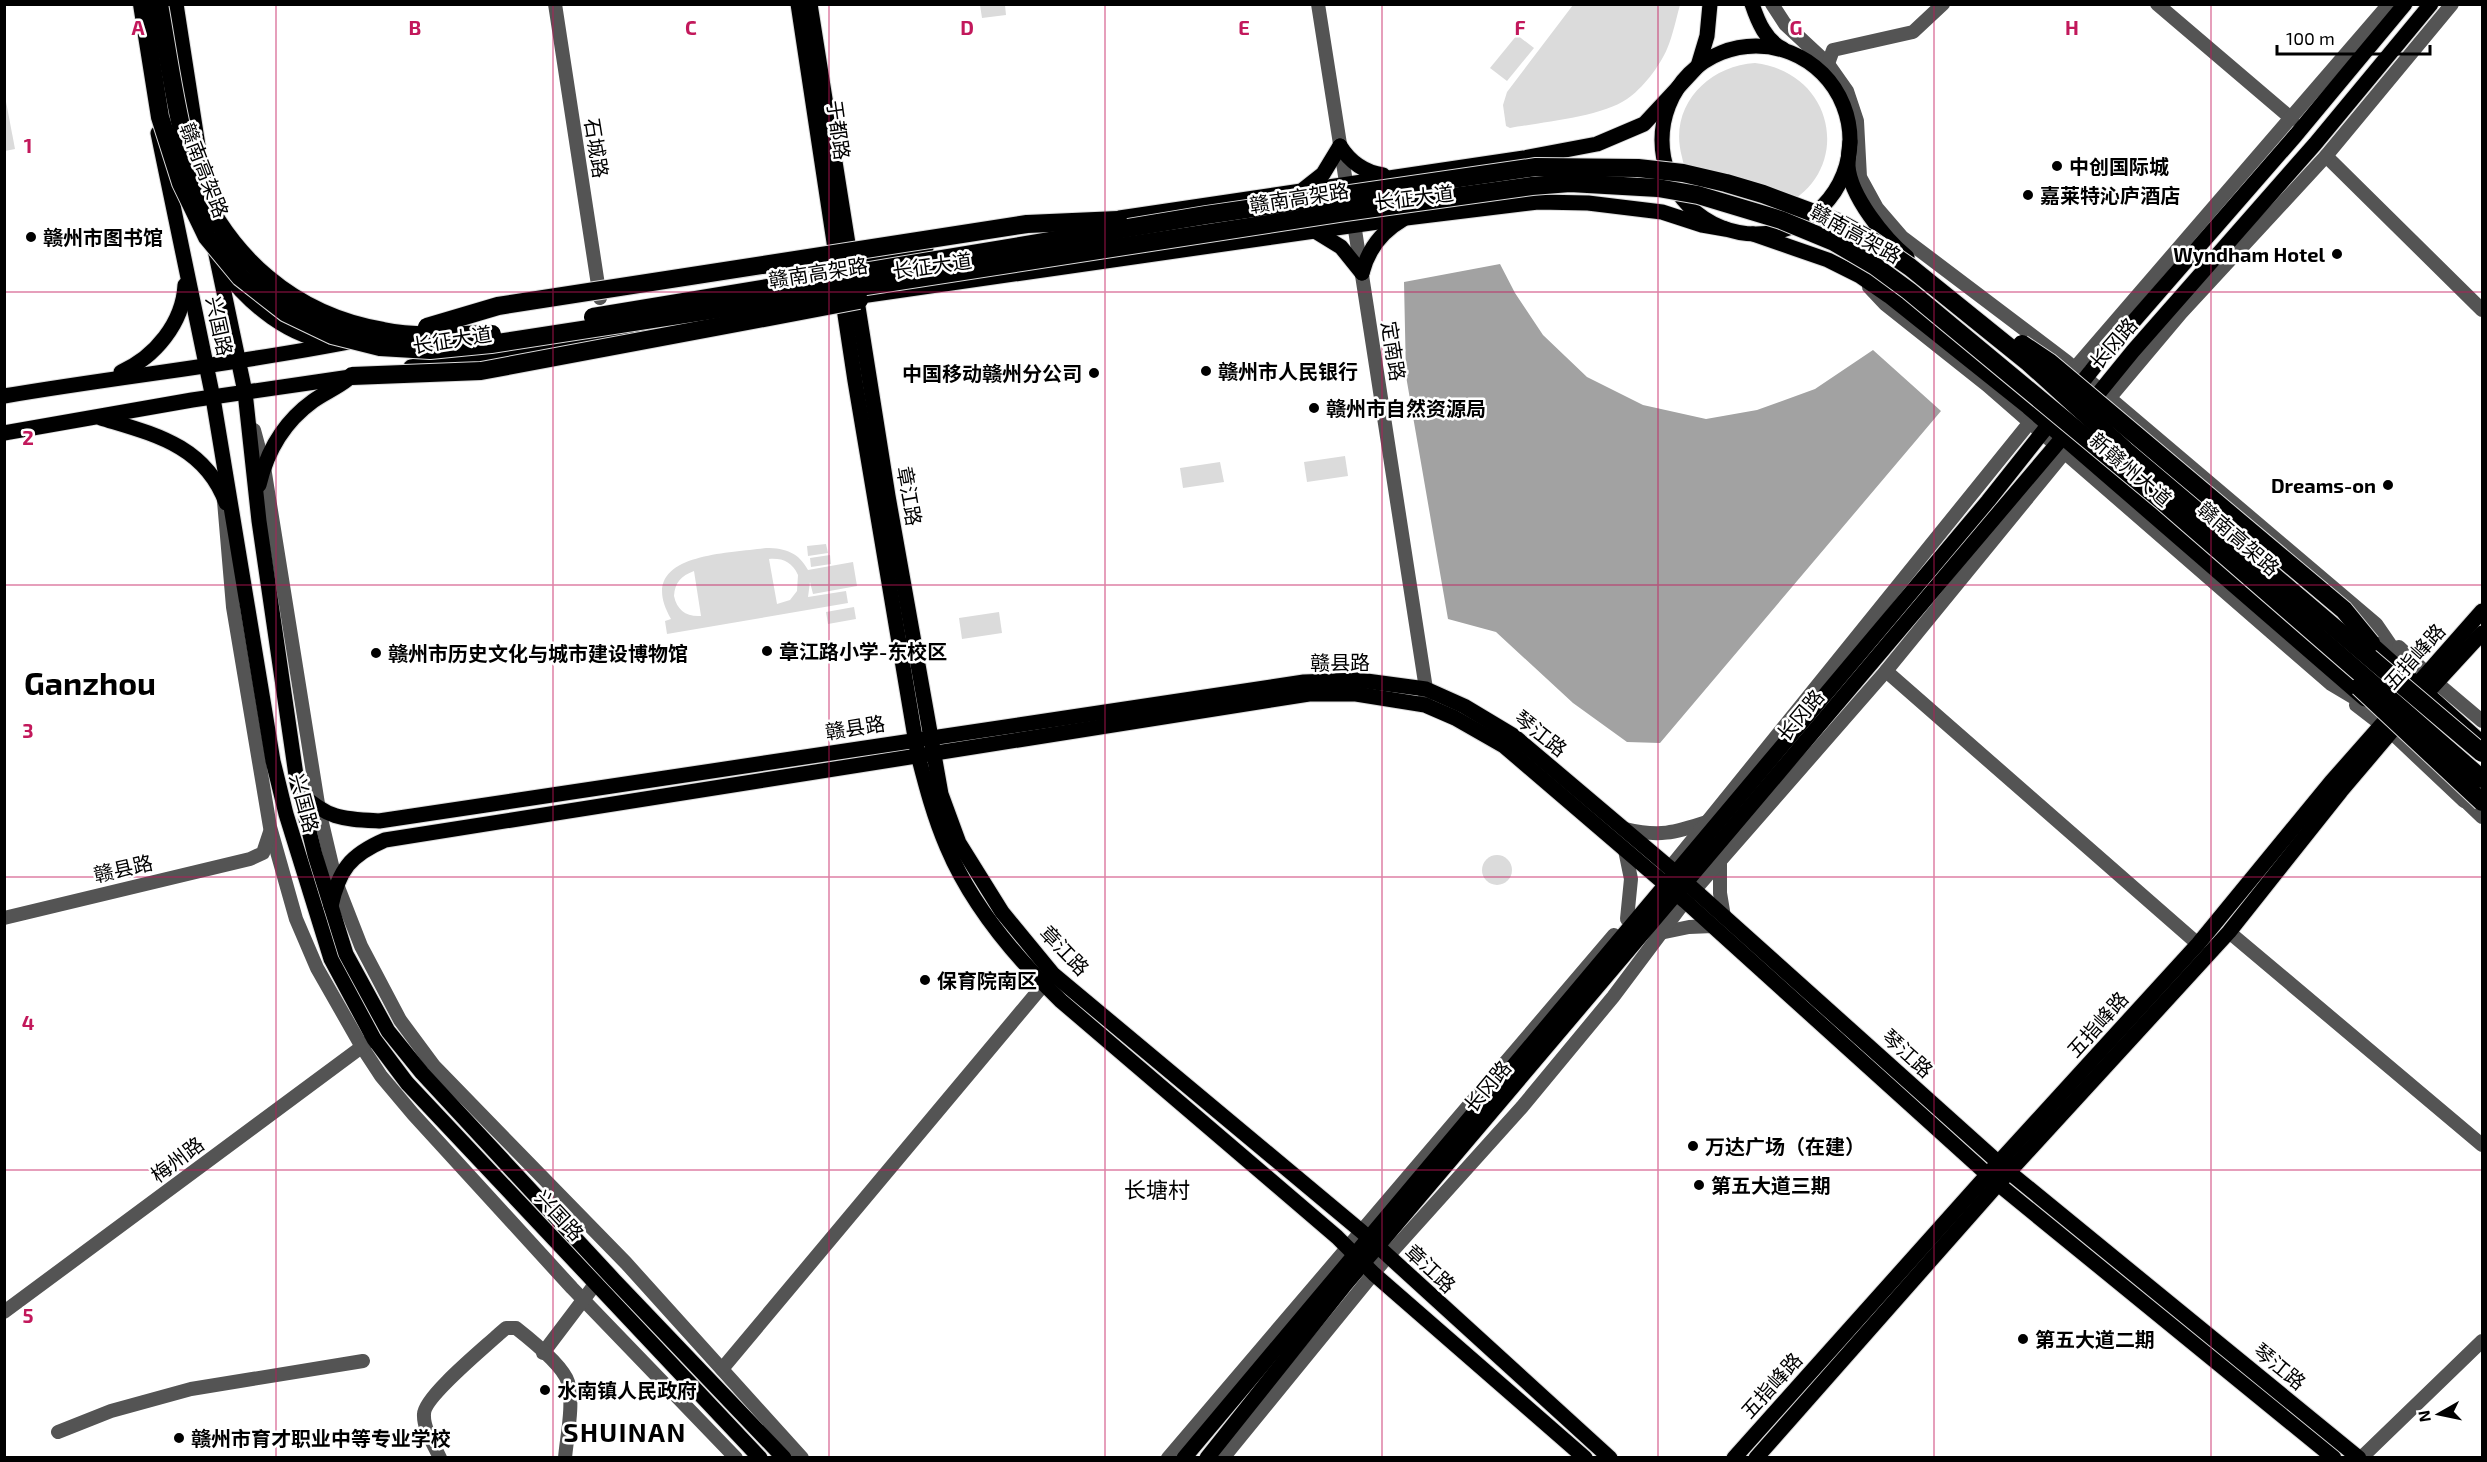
<svg xmlns="http://www.w3.org/2000/svg" width="2487" height="1462" viewBox="0 0 2487 1462" font-family="'Exo 2','Noto Sans SC',sans-serif">
<rect width="100%" height="100%" fill="#fff"/>
<g fill="#dbdbdb" fill-rule="evenodd">
<path d="M980 5H1005L1006 15 982 18Z"/>
<path d="M1573 5H1680C1676 19 1673 35 1667 49 1660 66 1642 89 1627 99 1601 117 1542 122 1510 128L1506 126 1503 105 1507 92Z"/>
<path d="M1517 35 1534 48 1507 81 1490 68Z"/>
<path d="M1755 63C1843 74 1854 186 1769 211 1756 207 1708 196 1699 189 1690 182 1684 168 1682 157 1668 107 1707 66 1755 63Z"/>
<path d="M4 91 15 149 5 151H4Z"/>
<path d="M1345 456 1348 476 1307 482 1304 462Z"/>
<path d="M1220 462 1224 482 1183 488 1180 468Z"/>
<path d="M826 544 828 553 808 556 807 546Z"/>
<path d="M766 548C786 548 799 553 808 570L853 562 857 586 813 594 810 582 808 597 846 591 848 603 667 634 665 621 671 619C633 553 726 554 766 548ZM769 559C783 558 792 562 798 575L797 591 790 600 777 604ZM694 571 701 616C686 617 677 610 674 596 675 582 681 576 694 571Z"/>
<path d="M830 555 831 564 811 567 810 558Z"/>
<path d="M854 607 856 619 828 624 826 612Z"/>
<path d="M999 612 1002 633 962 639 959 618Z"/>
<circle cx="1497" cy="870" r="15"/>
</g>
<path fill="#a2a2a2" d="M1500 264 1515 293 1543 335 1587 377 1643 405 1706 419 1757 410 1815 389 1873 350 1941 411 1660 743 1627 742 1573 703 1496 632 1448 619 1406 376 1404 282Z"/>
<g fill="none" stroke-linecap="round" stroke-linejoin="round">
<defs>
<g id="major">
<path d="M176 4 205 191"/>
<path d="M798 4 855 381 918 755C926 786 934 817 947 847 971 904 1016 958 1061 1001L1337 1237 1374 1274 1585 1458"/>
<path d="M810 4 888 496 941 794 959 843 1002 912 1053 974 1361 1231 1610 1458"/>
<path d="M1752 4C1758 22 1766 41 1783 49"/>
<circle cx="1756" cy="140" r="94"/>
<path d="M158 133 213 398 273 761 286 814 331 959 374 1039 407 1083 760 1458"/>
<path d="M1850 142C1849 150 1848 158 1848 166 1850 196 1885 239 1907 257"/>
<path d="M1340 146C1350 162 1364 172 1383 175"/>
<path d="M1304 189 1323 174 1340 146"/>
<path d="M1106 220 1524 158 1597 144 1644 124 1698 66 1707 36 1710 4"/>
<path d="M1315 231 1341 247 1362 273"/>
<path d="M1753 234 1828 260 1860 276 1889 296 2028 407 2365 699"/>
<path d="M214 245 245 392 259 521 297 782 315 855 346 954 388 1031 422 1073 614 1280 784 1458"/>
<path d="M866 258 926 248"/>
<path d="M224 270C249 304 290 338 334 342"/>
<path d="M1362 273C1368 250 1381 232 1402 220"/>
<path d="M847 298 1406 218 1538 202 1588 203 1662 212 1702 225 1725 229"/>
<path d="M411 367 681 325"/>
<path d="M121 372C155 357 183 323 185 285"/>
<path d="M4 396C121 376 239 364 354 341"/>
<path d="M101 418C153 434 205 445 226 503"/>
<path d="M4 433 192 400 364 375"/>
<path d="M259 485C267 451 284 422 313 401 324 393 337 388 348 379"/>
<path d="M2199 502 2301 585"/>
<path d="M2364 637 2480 741"/>
<path d="M300 793C329 819 341 819 379 821L1304 682 1359 680 1426 689 1464 706 1514 736 1670 868 2009 1172 2359 1458"/>
<path d="M331 906C339 870 350 855 385 840L1309 694H1356L1425 705 1455 718 1504 746 1685 901 1998 1184 2334 1458"/>
<path d="M1184 1458 1988 501 2099 361 2296 135 2405 4"/>
<path d="M1207 1458 1344 1286 2063 437 2133 351 2315 144 2431 4"/>
<path d="M1734 1458 1988 1174 2198 944 2331 782 2482 611"/>
<path d="M1756 1458 1998 1184 2229 932 2341 791 2391 732 2482 633"/>
</g>
</defs>
<use href="#major" stroke="#dbdbdb" stroke-width="17"/>
<g stroke="#545454" stroke-width="14">
<path d="M555 4 600 298"/>
<path d="M1318 4 1348 195"/>
<path d="M1772 4 1785 24 1828 64 1847 91 1857 121 1860 177 1877 208 1902 237 2066 361 2376 624 2411 675"/>
<path d="M2157 4 2292 119"/>
<path d="M1824 75 1833 50 1913 32 1943 4"/>
<path d="M2326 156 2482 310"/>
<path d="M1353 217 1426 689 1425 699"/>
<path d="M1869 287 1885 304 1987 385 2331 684 2368 706"/>
<path d="M2061 384 2389 4"/>
<path d="M2096 414 2181 313 2326 156 2452 4"/>
<path d="M254 430 264 467 319 810 336 882 361 946 400 1020 434 1066 626 1263 802 1458"/>
<path d="M224 501 233 607 270 827 296 919 317 968 362 1047 381 1076 413 1114 572 1288 736 1458"/>
<path d="M2399 647 2437 683 2482 721"/>
<path d="M1886 671 2198 944"/>
<path d="M2356 705 2391 732 2464 801"/>
<path d="M2458 794 2482 817"/>
<path d="M1625 829C1659 837 1674 833 1707 822"/>
<path d="M1625 850 1631 879 1627 919"/>
<path d="M1720 859V893L1724 917"/>
<path d="M1665 874 2043 406"/>
<path d="M4 918 250 859 263 853 270 832"/>
<path d="M2229 932 2482 1145"/>
<path d="M1660 933 1689 927 1713 926"/>
<path d="M4 1312 367 1043"/>
<path d="M543 1353 596 1283"/>
<path d="M722 1369 1050 977"/>
<path d="M58 1432 111 1411 191 1389 363 1361"/>
<path d="M440 1458C434 1445 423 1428 424 1414 424 1397 484 1348 499 1334L506 1328H516C530 1339 563 1366 568 1382 574 1405 567 1435 565 1458"/>
<path d="M1168 1458 1614 935"/>
<path d="M1223 1458 1387 1257 1522 1107 1613 997 1685 901 1886 671 2078 436"/>
<path d="M2361 1458 2482 1341"/>
</g>
<use href="#major" stroke="#000" stroke-width="15"/>
<defs>
<g id="highway-bridge">
<path d="M142 4 160 117 181 183 207 237 240 277 286 313 332 335 380 347 430 350 491 344 1345 212 1532 186 1570 183 1658 188 1698 195 1781 220 1834 242 1875 266 1909 291 2161 500 2482 779"/>
<path d="M159 4C167 49 173 94 184 139 186 150 188 163 193 174 227 257 293 316 383 331 418 338 456 335 492 334"/>
<path d="M593 317 1206 215 1536 167 1638 168 1683 173 1726 183 1763 194 1838 222 1871 240 1910 267 2029 363 2125 450 2482 753"/>
<path d="M427 327 498 306 1027 224 1118 220"/>
<path d="M2022 344 2049 362 2344 610 2371 643"/>
<path d="M352 376 481 371 859 300"/>
<path d="M2359 687 2482 802"/>
</g>
</defs>
<use href="#highway-bridge" stroke="#dbdbdb" stroke-width="20" stroke-linecap="butt"/>
<use href="#highway-bridge" stroke="#000" stroke-width="18"/>
</g>
<path fill="none" stroke="#c2185b" stroke-width="1.5" stroke-opacity="0.55" d="M276 4V1458M553 4V1458M829 4V1458M1105 4V1458M1382 4V1458M1658 4V1458M1934 4V1458M2211 4V1458M4 292H2482M4 585H2482M4 877H2482M4 1170H2482"/>
<g fill="#000" stroke="#fff" stroke-width="2">
<circle cx="2057" cy="166" r="6"/>
<circle cx="2028" cy="195" r="6"/>
<circle cx="31" cy="237" r="6"/>
<circle cx="2337" cy="254" r="6"/>
<circle cx="1206" cy="371" r="6"/>
<circle cx="1094" cy="373" r="6"/>
<circle cx="1314" cy="408" r="6"/>
<circle cx="2388" cy="485" r="6"/>
<circle cx="767" cy="651" r="6"/>
<circle cx="376" cy="653" r="6"/>
<circle cx="925" cy="980" r="6"/>
<circle cx="1693" cy="1146" r="6"/>
<circle cx="1699" cy="1185" r="6"/>
<circle cx="2023" cy="1339" r="6"/>
<circle cx="545" cy="1390" r="6"/>
<circle cx="179" cy="1438" r="6"/>
</g>
<g text-anchor="middle" dominant-baseline="central" stroke-width="5" stroke-linejoin="round" paint-order="stroke">
<g font-size="20" fill="#000" stroke="#fff">
<text transform="translate(839 130) rotate(82)">于都路</text>
<text transform="translate(597 148) rotate(81)">石城路</text>
<text transform="translate(205 170) rotate(69)">赣南高架路</text>
<text transform="translate(1299 197) rotate(-9)">赣南高架路</text>
<text transform="translate(1414 197) rotate(-7)">长征大道</text>
<text transform="translate(1856 233) rotate(29)">赣南高架路</text>
<text transform="translate(932 265) rotate(-8)">长征大道</text>
<text transform="translate(818 272) rotate(-9)">赣南高架路</text>
<text transform="translate(220 326) rotate(78)">兴国路</text>
<text transform="translate(452 339) rotate(-9)">长征大道</text>
<text transform="translate(2113 343) rotate(-49)">长冈路</text>
<text transform="translate(1394 351) rotate(81)">定南路</text>
<text transform="translate(2131 469) rotate(41)">新赣州大道</text>
<text transform="translate(910 496) rotate(80)">章江路</text>
<text transform="translate(2239 538) rotate(41)">赣南高架路</text>
<text transform="translate(2414 656) rotate(-48)">五指峰路</text>
<text x="1340" y="662">赣县路</text>
<text transform="translate(1800 715) rotate(-50)">长冈路</text>
<text transform="translate(855 727) rotate(-9)">赣县路</text>
<text transform="translate(1541 733) rotate(38)">琴江路</text>
<text transform="translate(305 803) rotate(75)">兴国路</text>
<text transform="translate(123 868) rotate(-13)">赣县路</text>
<text transform="translate(1065 950) rotate(46)">章江路</text>
<text transform="translate(2097 1024) rotate(-48)">五指峰路</text>
<text transform="translate(1908 1053) rotate(42)">琴江路</text>
<text transform="translate(1487 1086) rotate(-50)">长冈路</text>
<text transform="translate(177 1159) rotate(-37)">梅州路</text>
<text transform="translate(560 1215) rotate(47)">兴国路</text>
<text transform="translate(1431 1268) rotate(43)">章江路</text>
<text transform="translate(2280 1366) rotate(39)">琴江路</text>
<text transform="translate(1771 1385) rotate(-48)">五指峰路</text>
</g>
<g font-size="20" font-weight="bold" fill="#000" stroke="#fff" text-anchor="start">
<text x="2069" y="166">中创国际城</text>
<text x="2040" y="195">嘉莱特沁庐酒店</text>
<text x="43" y="237">赣州市图书馆</text>
<text x="2325" y="254" text-anchor="end">Wyndham Hotel</text>
<text x="1218" y="371">赣州市人民银行</text>
<text x="1082" y="373" text-anchor="end">中国移动赣州分公司</text>
<text x="1326" y="408">赣州市自然资源局</text>
<text x="2376" y="485" text-anchor="end">Dreams-on</text>
<text x="779" y="651">章江路小学-东校区</text>
<text x="388" y="653">赣州市历史文化与城市建设博物馆</text>
<text x="937" y="980">保育院南区</text>
<text x="1705" y="1146">万达广场（在建）</text>
<text x="1711" y="1185">第五大道三期</text>
<text x="2035" y="1339">第五大道二期</text>
<text x="557" y="1390">水南镇人民政府</text>
<text x="191" y="1438">赣州市育才职业中等专业学校</text>
</g>
<g font-size="22" fill="#000" stroke="#fff">
<text x="1157" y="1189">长塘村</text>
</g>
<g font-size="26" font-weight="bold" letter-spacing="1.5" fill="#000" stroke="#fff">
<text x="625" y="1431">SHUINAN</text>
</g>
<g font-size="32" font-weight="bold" fill="#000" stroke="#fff">
<text x="90" y="682">Ganzhou</text>
</g>
</g>
<g font-size="20" text-anchor="middle" font-weight="bold" fill="#c2185b" stroke="#fff" stroke-width="5" stroke-linejoin="round" paint-order="stroke">
<text x="138" y="35">A</text>
<text x="415" y="35">B</text>
<text x="691" y="35">C</text>
<text x="967" y="35">D</text>
<text x="1244" y="35">E</text>
<text x="1520" y="35">F</text>
<text x="1796" y="35">G</text>
<text x="2072" y="35">H</text>
<text x="28" y="153">1</text>
<text x="28" y="445">2</text>
<text x="28" y="738">3</text>
<text x="28" y="1030">4</text>
<text x="28" y="1323">5</text>
</g>
<rect width="2487" height="1462" fill="none" stroke="#000000" stroke-width="12"/>
<g transform="translate(2439 1414) rotate(261)" stroke="#ffffff" stroke-width="4.5" paint-order="stroke">
<path d="M0-4.5L10 22L0 15L-10 22Z" fill="#000000"/>
<text y="-9" font-size="16" font-weight="bold" text-anchor="middle" fill="#000000">N</text>
</g>
<path d="M2277 45v9h153v-9" fill="none" stroke="#000000" stroke-width="3"/>
<text x="2286" y="45" font-size="18" fill="#000000" stroke="#ffffff" stroke-width="4.5" paint-order="stroke">100 m</text>
</svg>
